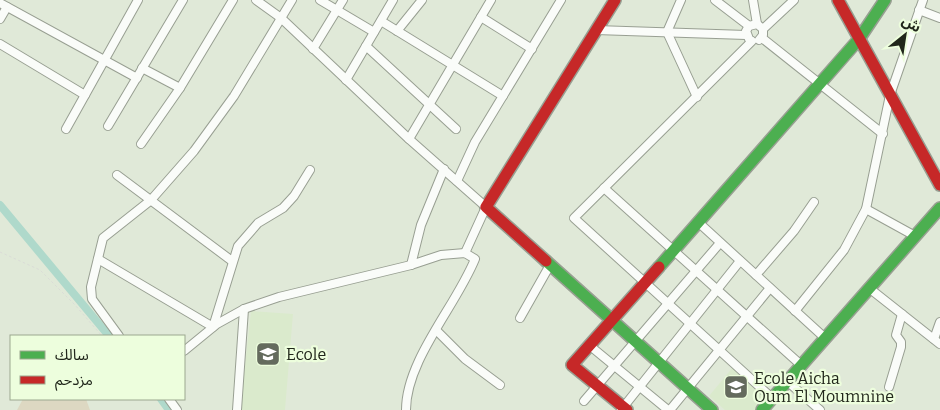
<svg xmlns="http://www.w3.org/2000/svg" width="940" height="410" viewBox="0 0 940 410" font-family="Bitter,'Noto Sans Arabic',serif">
<rect width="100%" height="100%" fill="#e0e9d8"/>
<g fill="#daeacc">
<path d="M251 311 293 314 285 410H240Z"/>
<path d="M734 366 768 397 756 410H725L709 396Z"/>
</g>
<path fill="#ddd8c2" d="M23 399H86L90 410H17Z"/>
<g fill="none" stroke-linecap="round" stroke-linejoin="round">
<g stroke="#afd9cb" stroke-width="8">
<path d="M0 205 109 336"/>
<path d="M161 399 169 410"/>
</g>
<defs>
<g id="street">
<path d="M256 0 281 18 409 139 486 207 465 253"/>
<path d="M320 0 374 32"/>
<path d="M681 0 667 32 697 97"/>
<path d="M715 0 749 26"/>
<path d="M753 0 757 24"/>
<path d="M0 3 137 78"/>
<path d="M919 10 940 18"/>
<path d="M481 17 532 49"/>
<path d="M0 19 7 7"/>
<path d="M381 21 503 96"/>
<path d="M596 30 746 35"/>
<path d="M397 31 422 0"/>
<path d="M762 38 883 134"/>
<path d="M749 39 746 31 749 26 757 24 763 29"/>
<path d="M759 40 763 35V29L794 0"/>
<path d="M752 41 574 218 772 398"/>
<path d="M0 44 85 95"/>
<path d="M366 46 456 129"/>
<path d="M313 49 343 0"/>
<path d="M142 68 180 88"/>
<path d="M346 80 393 0"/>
<path d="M108 126 183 0"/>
<path d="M66 129 138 0"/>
<path d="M409 139 491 0"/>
<path d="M141 144 180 88 233 0"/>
<path d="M117 175 232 261"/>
<path d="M457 181 475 142 561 0"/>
<path d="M604 188 801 365"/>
<path d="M866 209 890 95 923 0"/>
<path d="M698 222 825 338"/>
<path d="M98 259 213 327 238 246 258 223 283 208 294 196 310 170"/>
<path d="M411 265 421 225 444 169"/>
<path d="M756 275 794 231 814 202"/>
<path d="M869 288 940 344"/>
<path d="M795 311 844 250 866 209 915 236"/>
<path d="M520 318 550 265"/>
<path d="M437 331 465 359 500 385"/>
<path d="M119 336 92 299 91 287 103 238 151 200 194 151 234 96 292 0"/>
<path d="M934 339 940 322"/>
<path d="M589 345 668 410"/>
<path d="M184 351 217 324 244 309 279 297 411 265 441 255 465 253 475 259C456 306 406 360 406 410"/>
<path d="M787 381 820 410"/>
<path d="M889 387 901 347V342L896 335 902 314"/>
<path d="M169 399 177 410"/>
<path d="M584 401 720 243"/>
<path d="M237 410 244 309"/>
<path d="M621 410 740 261"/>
<path d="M670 410 770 288"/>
</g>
<g id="fast">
<path d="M546 261 712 410"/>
<path d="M659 267 859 39 885 0"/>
<path d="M762 410 940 208"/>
</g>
<g id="jam">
<path d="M838 0 940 185"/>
<path d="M546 261 486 207 615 0"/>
<path d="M627 410 572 365 659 267"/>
</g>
</defs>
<use href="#street" stroke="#989f92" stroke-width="10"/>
<use href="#fast" stroke="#989f92" stroke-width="14"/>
<use href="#jam" stroke="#989f92" stroke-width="14"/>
<path stroke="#dadcd7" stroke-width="1" stroke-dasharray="2.5 2.5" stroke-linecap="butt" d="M0 252 40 270 75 305 102 336"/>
<use href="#street" stroke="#fafcf9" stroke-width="8"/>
<use href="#fast" stroke="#4caf50" stroke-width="11"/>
<use href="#jam" stroke="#c62828" stroke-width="11"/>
</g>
<defs>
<symbol id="school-square" viewBox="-11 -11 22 22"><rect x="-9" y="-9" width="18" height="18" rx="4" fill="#646b5d" stroke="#edfedd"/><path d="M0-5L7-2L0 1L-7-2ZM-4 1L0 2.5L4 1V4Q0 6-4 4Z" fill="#fff"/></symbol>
</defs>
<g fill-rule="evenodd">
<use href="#school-square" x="254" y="340" width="28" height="28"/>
<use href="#school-square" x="722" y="373" width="28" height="28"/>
</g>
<g text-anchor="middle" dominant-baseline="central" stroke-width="4.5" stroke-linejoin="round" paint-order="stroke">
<g font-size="16" fill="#21271b" stroke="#edfedd" text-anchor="start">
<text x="286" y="354">Ecole</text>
<text x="754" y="378">Ecole Aicha<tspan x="754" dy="18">Oum El Moumnine</tspan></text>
</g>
</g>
<rect x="10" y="335" width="175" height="65" fill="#edfedd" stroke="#9ba88f"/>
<rect x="20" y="351" width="25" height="8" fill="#4caf50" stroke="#9ba88f"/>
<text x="55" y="360" font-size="15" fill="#21271b">سالك</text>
<rect x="20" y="376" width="25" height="8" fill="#c62828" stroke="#9ba88f"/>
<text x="55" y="385" font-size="15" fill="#21271b">مزدحم</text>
<g transform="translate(905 35) rotate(30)" stroke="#edfedd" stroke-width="4" paint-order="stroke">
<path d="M0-4L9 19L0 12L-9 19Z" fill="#21271b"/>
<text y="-8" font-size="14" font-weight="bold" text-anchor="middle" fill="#21271b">ش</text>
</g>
</svg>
